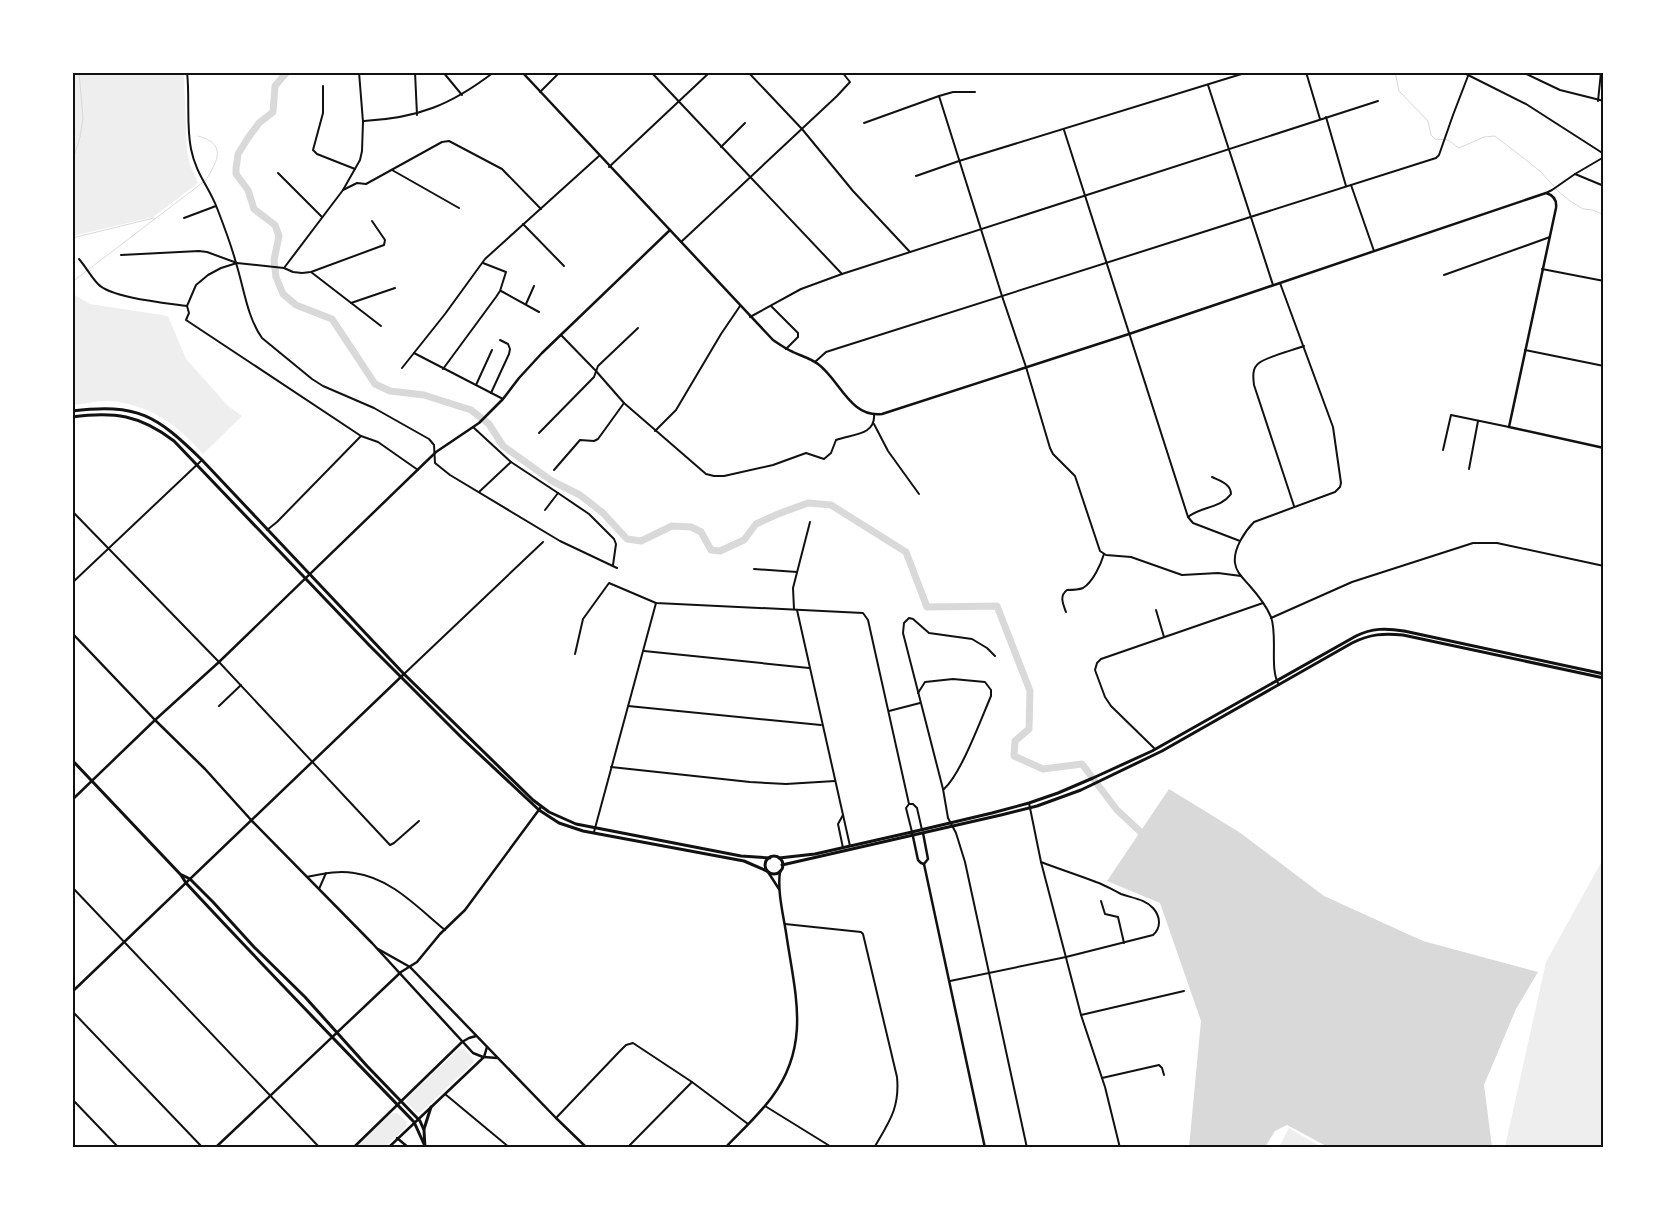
<svg xmlns="http://www.w3.org/2000/svg" width="1676" height="1220" viewBox="0 0 1676 1220" font-family="'DM Sans',sans-serif">
<rect width="100%" height="100%" fill="#fff"/>
<g fill="#eee">
<path d="M72 73H183L184 77 187 151 190 165 198 183 153 217 73 236Z"/>
<path d="M73 294 90 304 168 316 186 359 228 406 242 416 203 454C177 424 148 403 107 401 96 401 84 404 73 405Z"/>
<path d="M1603 859V1147H1505L1546 962Z"/>
<path d="M459 1049H464L474 1059 473 1063 421 1112H416L406 1102 407 1098Z"/>
<path d="M392 1113H397L407 1122 406 1127 385 1147H355Z"/>
<path d="M1289 1128 1321 1147H1279Z"/>
</g>
<path fill="#d9d9d9" d="M1169 789 1239 832 1324 896 1423 941 1538 972 1516 1009 1484 1085 1492 1147H1328L1287 1125 1275 1131 1265 1147H1189L1201 1021 1160 903 1107 881Z"/>
<g fill="none" stroke-linecap="round" stroke-linejoin="round">
<g stroke="#d9d9d9" stroke-width="1">
<path d="M1395 72 1399 91 1428 121 1431 135 1435 139 1448 140 1459 148 1484 137 1495 136 1540 171 1559 192 1570 201 1583 209 1593 210 1604 215"/>
<path d="M72 163 80 137 83 118 79 72"/>
<path d="M72 238 154 218"/>
<path d="M72 282 206 180C218 160 227 144 198 136"/>
</g>
<path stroke="#d9d9d9" stroke-width="7" d="M287 72 275 86 273 112 259 123 248 138 238 154 236 169V174L248 190 254 209 275 225 279 236 274 260 276 277 283 294 296 305 332 319 375 384 390 391 424 395 471 410 489 424 503 446 552 481 580 495 603 513 627 539 641 541 672 526 691 527 701 532 711 550 720 551 744 540 756 524 778 514 808 503 831 505 906 552 927 607 997 606 1030 691 1029 729 1015 741 1014 756 1043 769 1082 764 1117 810 1146 837"/>
<g stroke="#111" stroke-width="2">
<path d="M187 72C190 98 186 124 191 149 196 174 209 187 217 208 224 226 231 244 236 263 244 288 247 317 262 338L312 379 323 386 374 408 429 439 434 445 435 463 450 475 560 541 617 568"/>
<path d="M415 72 417 115"/>
<path d="M443 72 462 95"/>
<path d="M651 72 842 274"/>
<path d="M748 72 802 129 853 191 910 252"/>
<path d="M1306 72 1320 119"/>
<path d="M1462 72 1526 104 1604 154"/>
<path d="M1522 72 1560 90 1604 101"/>
<path d="M1208 85 1273 285"/>
<path d="M323 86V113L313 150 317 154 355 169"/>
<path d="M540 92 560 72"/>
<path d="M939 96 1002 296 1026 367 1050 448 1053 454 1075 476 1100 551 1106 555 1131 557 1182 575 1218 573 1241 576"/>
<path d="M1598 101 1601 72"/>
<path d="M1326 117 1346 186"/>
<path d="M364 121C418 118 451 105 494 72"/>
<path d="M864 123 939 96 953 92H975"/>
<path d="M1064 130 1188 517 1193 523 1240 541"/>
<path d="M721 147 745 123"/>
<path d="M609 167 710 72"/>
<path d="M392 170 459 208"/>
<path d="M278 173 322 217"/>
<path d="M1575 174 1604 186"/>
<path d="M916 176 959 161 1248 72"/>
<path d="M1351 185 1374 251"/>
<path d="M343 190 357 183 366 184 442 142 449 141 502 169 541 209"/>
<path d="M1546 193 1552 190 1575 174 1604 157"/>
<path d="M184 218 216 206"/>
<path d="M372 221 385 240 384 245 311 272 302 273 293 272 284 268 237 263 221 268 208 275 196 285 187 306 189 313 186 320 361 436 378 442 418 470"/>
<path d="M523 224 564 266"/>
<path d="M681 242 837 96 850 82 842 72"/>
<path d="M121 255 199 251 207 252 237 263"/>
<path d="M79 259C86 267 91 277 98 284 111 298 167 303 187 306"/>
<path d="M284 268 343 190 360 160 362 151 363 122 359 72"/>
<path d="M1542 269 1604 281"/>
<path d="M311 272 381 326"/>
<path d="M1444 275 1550 237"/>
<path d="M501 291 539 312"/>
<path d="M351 303 395 288"/>
<path d="M526 304 534 286"/>
<path d="M771 306 798 333V337L786 349"/>
<path d="M750 317 801 289 842 274 1378 101"/>
<path d="M561 335 596 371 624 403 706 474 714 476H724L773 465 806 453 824 459 831 453 836 440C851 434 876 436 874 414"/>
<path d="M1525 350 1604 366"/>
<path d="M414 353 503 399"/>
<path d="M815 362 826 352 1436 158 1439 155 1453 115 1468 76"/>
<path d="M402 368 445 314 485 259 599 156"/>
<path d="M443 369 496 297 500 291 506 272 483 263"/>
<path d="M476 385 492 350"/>
<path d="M491 393 509 354 510 349 508 344 500 340"/>
<path d="M874 424 888 451 919 494"/>
<path d="M473 427 511 462 558 493 545 510"/>
<path d="M655 431 676 410 721 334 740 306"/>
<path d="M539 433 594 377 598 366 638 328"/>
<path d="M1443 450 1451 415 1509 427"/>
<path d="M1469 469 1478 421"/>
<path d="M554 470 580 440 594 441 598 439 624 403"/>
<path d="M479 492 511 462"/>
<path d="M558 493 589 514 614 539 616 544 613 565"/>
<path d="M1294 506 1254 385C1253 377 1252 368 1259 363 1266 357 1294 350 1304 346"/>
<path d="M72 511 219 662 390 845 394 843 419 821"/>
<path d="M1188 517C1201 506 1220 509 1231 494 1231 484 1220 481 1212 477"/>
<path d="M267 530 277 522 361 436"/>
<path d="M754 569 797 572"/>
<path d="M72 583 202 460"/>
<path d="M794 609 793 588 810 522"/>
<path d="M797 610 850 846"/>
<path d="M1156 610 1164 637"/>
<path d="M1066 612C1063 604 1059 596 1067 590 1072 590 1078 590 1083 588 1093 582 1101 564 1104 554"/>
<path d="M1271 618 1352 582 1473 543H1497L1604 566"/>
<path d="M644 651 809 668"/>
<path d="M575 654 583 619 609 583 656 603 863 613 868 620 909 804 906 808 912 832"/>
<path d="M995 656 987 648 972 639 929 633 913 619 909 618 904 623 903 633 943 789 948 818 956 833 965 862 1027 1148"/>
<path d="M404 674 543 542"/>
<path d="M1279 685C1269 669 1278 636 1271 617 1266 605 1257 594 1249 585 1243 578 1236 572 1235 563 1233 549 1245 531 1254 522L1335 492 1340 487 1341 483 1333 427 1280 283"/>
<path d="M918 693 925 682 953 679 985 682 991 690V696C981 719 961 774 944 789"/>
<path d="M219 706 241 685"/>
<path d="M628 706 821 725"/>
<path d="M889 711 920 703"/>
<path d="M1154 748 1111 706 1105 697 1095 670 1097 663 1101 659 1263 603"/>
<path d="M611 767 750 782 786 784 835 781"/>
<path d="M1029 803 1041 862 1081 1015 1105 1087 1120 1148"/>
<path d="M909 804H913L917 808 922 830"/>
<path d="M843 815 838 824 843 848"/>
<path d="M594 832 656 603"/>
<path d="M307 877C322 874 338 870 354 873 391 878 417 907 445 930"/>
<path d="M72 887 320 1148"/>
<path d="M319 889 326 873"/>
<path d="M1101 901 1105 914 1118 917 1124 943"/>
<path d="M785 924 861 932 863 934 897 1077C900 1108 889 1122 874 1148"/>
<path d="M950 981 1066 957 1153 935C1161 928 1161 917 1153 908 1145 899 1132 898 1121 894 1113 890 1105 885 1096 882 1078 875 1059 869 1041 862"/>
<path d="M72 1011 203 1148"/>
<path d="M1081 1015 1184 991"/>
<path d="M1102 1078 1159 1065 1162 1068 1164 1075"/>
<path d="M445 1094 510 1148"/>
<path d="M72 1099 119 1148"/>
<path d="M765 1106 833 1148"/>
<path d="M556 1118 619 1052 626 1045 633 1043 692 1082 748 1124"/>
<path d="M627 1148 692 1082"/>
</g>
<g stroke="#111" stroke-width="2.5">
<path d="M522 72 773 340C779 344 786 349 793 352 801 356 810 358 818 364 840 380 850 418 882 414L1129 334 1546 193C1553 195 1557 200 1556 208L1509 427 1604 448"/>
<path d="M72 633 155 720 205 769 252 821 372 943 473 1053 483 1057"/>
<path d="M72 800 155 720 219 662 436 452 479 423 503 399 519 378 542 353 670 230"/>
<path d="M912 832 918 860 921 863 924 864"/>
<path d="M923 833 928 859 924 864 985 1148"/>
<path d="M768 872 779 889"/>
<path d="M378 949 410 967 556 1118 587 1148"/>
<path d="M72 992 404 674"/>
<path d="M484 1057 497 1058"/>
<path d="M397 1138 409 1148"/>
<path d="M215 1148 401 972 417 962 440 934 465 910 541 807"/>
<path d="M353 1148 462 1042 469 1038 476 1036"/>
<path d="M388 1148 484 1057 487 1047"/>
<path d="M725 1148C741 1131 759 1115 772 1097 810 1046 796 997 787 939 784 917 777 893 780 871"/>
</g>
<g stroke="#111" stroke-width="3">
<path d="M72 411C138 403 156 415 202 460L404 674 533 800 549 812 576 824 741 856 770 858"/>
<path d="M72 417C114 411 140 415 174 441L370 646 462 738 539 810 559 823 583 831 744 861 767 871"/>
<path d="M72 760 181 875 186 883C261 964 338 1043 414 1122L424 1144"/>
<circle cx="774" cy="865" r="9"/>
<path d="M779 858 815 854 912 832 992 813 1029 803 1058 793 1093 778 1152 751 1356 636C1372 628 1386 628 1404 631L1604 674"/>
<path d="M782 865 1001 815 1037 806 1081 790 1162 751 1352 643C1370 634 1384 633 1403 635L1604 678"/>
<path d="M182 875 190 879 213 902 254 947 305 997 367 1066 420 1121 424 1130 425 1148"/>
<path d="M424 1129 431 1107"/>
</g>
</g>
<rect width="1676" height="1220" fill="none" stroke="#ffffff" stroke-width="148"/>
<rect x="74" y="74" width="1528" height="1072" fill="none" stroke="#111" stroke-width="2"/>
</svg>
